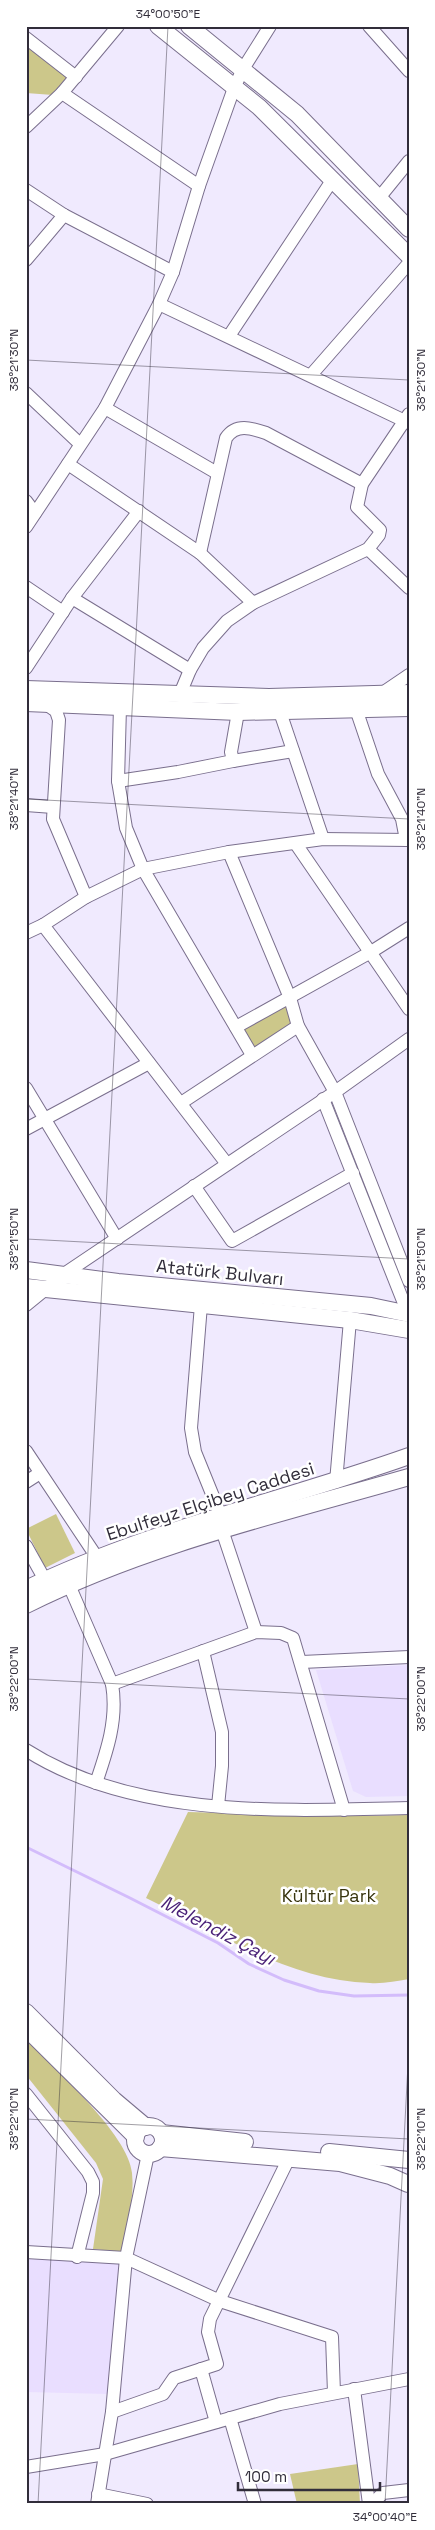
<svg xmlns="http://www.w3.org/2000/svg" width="435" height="2530" viewBox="0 0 435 2530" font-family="'Space Grotesk',sans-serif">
<rect width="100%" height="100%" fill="#f0eafe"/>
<g fill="#e9deff">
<path d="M409 1665V1796L366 1797 353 1791 316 1670Z"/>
<path d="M26 2257 119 2263 108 2394 26 2392Z"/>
</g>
<g fill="#ccc78a">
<path d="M26 45 67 75 63 85 53 95 26 93Z"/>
<path d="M286 1005 293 1024 255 1048 242 1029Z"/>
<path d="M56 1514 75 1553 45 1568 26 1529Z"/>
<path d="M188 1812 345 1816 409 1815V1979C396 1981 383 1984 370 1983 289 1980 217 1933 146 1898Z"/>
<path d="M26 2040C54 2068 129 2135 132 2173 135 2199 126 2227 122 2252L93 2249 103 2179 96 2163 26 2075Z"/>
<path d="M358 2464 360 2504H297L290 2474Z"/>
</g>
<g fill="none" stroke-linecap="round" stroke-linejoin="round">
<path stroke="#d3bcfb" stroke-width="3" d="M26 1847 130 1898 218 1943 249 1964 284 1980 319 1991 354 1996 409 1995"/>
<defs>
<g id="minor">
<path d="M369 26 409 71"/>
<path d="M26 38 76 77"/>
<path d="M62 93 199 186"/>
<path d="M26 127 62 93 118 26"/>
<path d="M26 190 64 215 173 272"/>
<path d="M379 198 409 161"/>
<path d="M26 260 64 215"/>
<path d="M159 304 409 423"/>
<path d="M229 336 333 179"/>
<path d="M311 375 409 263"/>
<path d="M26 393 80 444"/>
<path d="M105 408 217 473"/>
<path d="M68 464 200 553 253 603"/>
<path d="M26 501 35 513"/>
<path d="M26 527 105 408 159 304 173 272 199 186 234 88 243 69 270 26"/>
<path d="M368 549 409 588"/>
<path d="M200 553 226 438C236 423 251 428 266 433L362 484"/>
<path d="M26 587 63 612"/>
<path d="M72 598 190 670"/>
<path d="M26 668 72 598 139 511"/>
<path d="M180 694 190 670 203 648 227 621 253 603 368 549 379 535 380 530 357 507 362 484 409 414"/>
<path d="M381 694 409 675"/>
<path d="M46 704 56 711 59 720 53 819 86 897"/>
<path d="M120 707 118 781 126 828 143 869 252 1055"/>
<path d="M356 709 378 774 402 819 406 840"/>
<path d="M280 712 323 839"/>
<path d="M233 761 293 751"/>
<path d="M118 781 178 772 233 761 231 752 238 712"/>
<path d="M26 805 53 807"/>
<path d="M296 844 409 1009"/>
<path d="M229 852 290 998 298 1026 335 1092 409 1281"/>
<path d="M43 925 227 1164"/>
<path d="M26 933 43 925 86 897 143 869 229 852 323 839 409 840"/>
<path d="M236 1027 371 952 409 928"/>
<path d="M26 1088 117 1239"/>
<path d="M323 1099 409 1316"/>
<path d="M181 1103 298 1026"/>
<path d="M26 1129 149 1063"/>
<path d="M194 1186 232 1241 353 1173"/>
<path d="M26 1305 64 1274 335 1092 409 1039"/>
<path d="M201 1305 191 1428 195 1452 221 1516"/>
<path d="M26 1451 98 1559"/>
<path d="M26 1482 40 1473"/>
<path d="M336 1482 350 1320"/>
<path d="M222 1530 256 1632"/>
<path d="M26 1546 45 1580"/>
<path d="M69 1585 112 1684C118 1719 107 1751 96 1783"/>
<path d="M203 1651 222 1732V1766L218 1806"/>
<path d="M302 1662 409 1657"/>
<path d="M112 1684 256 1632 281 1633 293 1638 344 1810"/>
<path d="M26 1750C134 1819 285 1811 409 1808"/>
<path d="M26 2094 88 2172 93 2182V2193L77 2257"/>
<path d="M26 2252 126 2258 220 2301 332 2337 334 2393"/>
<path d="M201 2369 216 2422"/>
<path d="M354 2389 369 2504"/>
<path d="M112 2412 163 2394 174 2378 217 2364 208 2332 210 2319 289 2158"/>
<path d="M230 2418 255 2504"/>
<path d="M26 2467 105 2454 280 2404 409 2379"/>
<path d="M98 2494 147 2504"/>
<path d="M97 2504 112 2412 126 2258 148 2154"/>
<path d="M372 2504 383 2493 409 2490"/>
</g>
<g id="major">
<path d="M158 26 259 107 409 256"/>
<path d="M189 26 297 114 409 229"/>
<path d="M26 689 269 697 409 693"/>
<path d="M26 703 238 712 409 708"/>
<path d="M26 1270 118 1282 371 1306 409 1314"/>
<path d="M26 1287 350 1320 409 1330"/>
<path d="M26 1589C148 1530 282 1501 409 1456"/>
<path d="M26 1605C146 1545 280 1514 409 1477"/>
<path d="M26 2012 114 2100 146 2127"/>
<path d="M26 2028 136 2137"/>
<circle cx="149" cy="2140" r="14"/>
<path d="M161 2133 245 2142"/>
<path d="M160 2148 340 2163 390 2176 408 2184"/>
<path d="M329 2152 409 2160"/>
</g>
</defs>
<use href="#minor" stroke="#7a6f8d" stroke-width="14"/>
<use href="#major" stroke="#7a6f8d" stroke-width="18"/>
<use href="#minor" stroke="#fff" stroke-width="12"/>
<use href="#major" stroke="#fff" stroke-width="16"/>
</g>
<path fill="none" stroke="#312d3a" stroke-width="1" stroke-opacity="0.45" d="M26 360 409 380M26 799 409 819M26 1239 409 1259M26 1679 409 1699M26 2119 409 2139M38 2504 168 26M385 2504 409 2045"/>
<g text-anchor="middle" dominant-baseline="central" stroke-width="5" stroke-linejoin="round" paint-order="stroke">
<g font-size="18" fill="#312d3a" stroke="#fff">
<text transform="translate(220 1272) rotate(6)">Atatürk Bulvarı</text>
<text transform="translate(210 1501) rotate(-18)">Ebulfeyz Elçibey Caddesi</text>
</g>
<g font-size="18" fill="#37340d" stroke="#fff">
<text x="329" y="1895">Kültür Park</text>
</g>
<g font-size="19" font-style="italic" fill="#481f76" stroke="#fff">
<text transform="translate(218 1930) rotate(28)">Melendiz Çayı</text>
</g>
</g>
<rect width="435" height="2530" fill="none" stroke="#ffffff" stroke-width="55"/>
<path d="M238 2482v8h142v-8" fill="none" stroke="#312d3a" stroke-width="2.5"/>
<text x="245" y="2482" font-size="15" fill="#312d3a" stroke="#ffffff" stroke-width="4" paint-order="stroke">100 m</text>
<rect x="28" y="28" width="380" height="2474" fill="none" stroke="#312d3a" stroke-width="2"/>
<g font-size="12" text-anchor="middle" fill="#312d3a">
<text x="168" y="18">34°00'50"E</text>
<text transform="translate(14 360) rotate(-90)" y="4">38°21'30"N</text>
<text transform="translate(421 380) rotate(-90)" y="4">38°21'30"N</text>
<text transform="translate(14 799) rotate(-90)" y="4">38°21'40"N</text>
<text transform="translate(421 819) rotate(-90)" y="4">38°21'40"N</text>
<text transform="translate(14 1239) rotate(-90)" y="4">38°21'50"N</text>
<text transform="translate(421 1259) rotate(-90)" y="4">38°21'50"N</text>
<text transform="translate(14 1679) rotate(-90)" y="4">38°22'00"N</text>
<text transform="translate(421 1699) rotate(-90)" y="4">38°22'00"N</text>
<text transform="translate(14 2119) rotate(-90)" y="4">38°22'10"N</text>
<text transform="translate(421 2139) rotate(-90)" y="4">38°22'10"N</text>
<text x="385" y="2521">34°00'40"E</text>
</g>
</svg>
